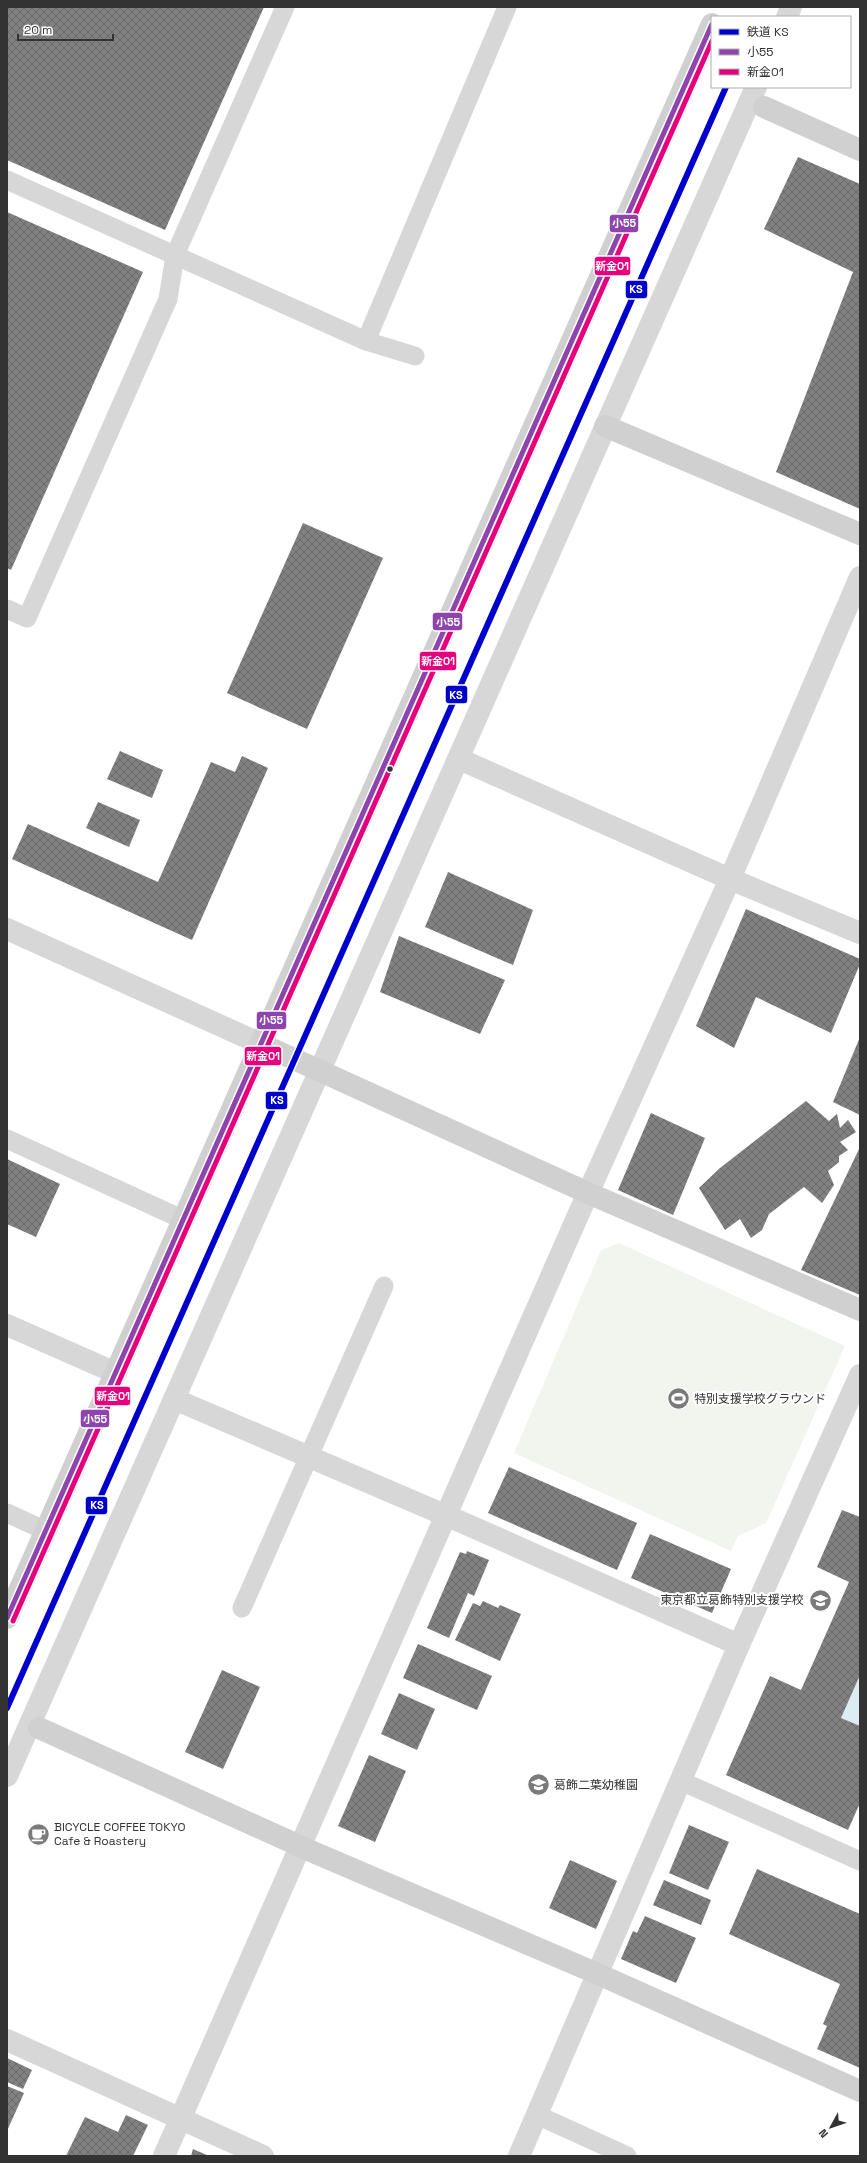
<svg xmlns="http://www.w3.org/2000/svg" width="867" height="2163" viewBox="0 0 867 2163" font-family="'Space Grotesk','Noto Sans JP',sans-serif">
<defs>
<pattern id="building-cross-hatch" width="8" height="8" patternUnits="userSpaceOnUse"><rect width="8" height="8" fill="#818181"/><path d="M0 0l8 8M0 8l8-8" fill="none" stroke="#6a6a6a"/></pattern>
</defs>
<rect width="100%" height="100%" fill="#fff"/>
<path fill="#f1f5ed" d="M619 1243 845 1346 766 1523 738 1536 731 1551 514 1453 601 1250Z"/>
<path fill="#ddebf3" d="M860 1675V1726L841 1718Z"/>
<g fill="url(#building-cross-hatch)">
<path d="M7 7H264L165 230 7 160Z"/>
<path d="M798 157 860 184V509L776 472 853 272 764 229Z"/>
<path d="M7 212 143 272 11 570 7 568Z"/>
<path d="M303 523 383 558 307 729 227 693Z"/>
<path d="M120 751 163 770 152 798 107 779Z"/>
<path d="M242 756 268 768 192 940 12 859 28 824 158 882 211 762 235 772Z"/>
<path d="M98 802 140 820 129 847 86 828Z"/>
<path d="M448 872 533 910 513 965 425 927Z"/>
<path d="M746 909 860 959V964L831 1033 756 997 734 1048 696 1026Z"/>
<path d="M399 936 505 980 480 1034 380 992Z"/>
<path d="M860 1037V1115L833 1102Z"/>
<path d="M806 1101 829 1121 837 1114 840 1128 848 1120 856 1132 840 1142 848 1150 839 1156V1162L828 1171 834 1185 822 1203 804 1187 769 1214 762 1230 751 1238 740 1219 725 1230 699 1188 720 1168Z"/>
<path d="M651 1113 705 1138 673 1215 618 1190Z"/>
<path d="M860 1147V1295L801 1270Z"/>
<path d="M7 1159 60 1184 36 1237 7 1224Z"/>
<path d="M509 1467 637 1523 617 1570 488 1513Z"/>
<path d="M842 1510 860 1517V1675L841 1718 860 1726V1803L848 1830 726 1775 770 1676 801 1690 849 1582 817 1567Z"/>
<path d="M650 1534 731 1569 712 1613 631 1578Z"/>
<path d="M467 1551 489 1560 474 1596 468 1593 449 1638 427 1628 460 1552 466 1554Z"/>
<path d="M483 1601 498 1608 500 1605 521 1614 500 1661 455 1640 473 1603 480 1606Z"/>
<path d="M418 1644 492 1676 477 1710 403 1678Z"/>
<path d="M222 1670 260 1687 223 1769 185 1752Z"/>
<path d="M399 1693 435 1709 417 1750 381 1734Z"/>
<path d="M369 1755 406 1771 375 1842 338 1826Z"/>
<path d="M689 1825 729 1842 708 1890 669 1873Z"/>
<path d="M570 1860 617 1881 596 1929 549 1908Z"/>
<path d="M757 1869 860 1914V2068L817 2049 827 2026 823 2024 840 1984 729 1934Z"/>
<path d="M664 1880 711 1900 701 1925 653 1905Z"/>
<path d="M645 1916 696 1938 676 1983 621 1959 633 1931 637 1933Z"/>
<path d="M7 2058 32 2070 23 2089 7 2082Z"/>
<path d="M7 2086 24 2093 7 2131Z"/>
<path d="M126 2115 148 2125 133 2156H66L85 2117 118 2132Z"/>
<path d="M193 2149 209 2156H191Z"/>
</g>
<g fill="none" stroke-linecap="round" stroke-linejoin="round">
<g stroke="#d7d7d7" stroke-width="19">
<path d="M7 180 366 341 415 356"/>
<path d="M366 341 507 7"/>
<path d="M7 609 27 618 168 299 175 255 285 7"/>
<path d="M7 1139 184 1220"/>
<path d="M7 1513 46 1531"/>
<path d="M242 1608 384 1286"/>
<path d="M681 1781 860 1861"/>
<path d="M537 2115 627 2156"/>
</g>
<g stroke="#d7d7d7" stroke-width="22">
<path d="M787 17 791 7"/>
<path d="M459 759 730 879 860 933"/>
<path d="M7 929 261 1044"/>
<path d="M7 1325 116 1373"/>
<path d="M174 1399 459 1521 739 1645"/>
<path d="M39 1728 30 1724 756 87"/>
<path d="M7 1776 30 1724"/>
<path d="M7 2040 263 2156"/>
<path d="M164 2156 579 1213 730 879 860 577"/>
<path d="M519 2156 739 1645 860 1375"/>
</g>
<g stroke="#d0d0d0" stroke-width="22">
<path d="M764 107 860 150"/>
<path d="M605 426 860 534"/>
<path d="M261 1044 588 1193 860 1310"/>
<path d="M7 1618 712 24"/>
<path d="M39 1728 313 1852 598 1974 860 2091"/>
</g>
<defs>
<path id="bus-1" d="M7 1618 712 24"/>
<path id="bus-2" d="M13 1621 712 41"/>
</defs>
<use href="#bus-1" stroke="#fff" stroke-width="8"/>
<use href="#bus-2" stroke="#fff" stroke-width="8"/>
<use href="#bus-1" stroke="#8e44ad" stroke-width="5"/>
<use href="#bus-2" stroke="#e5007d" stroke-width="5"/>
<defs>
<path id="rail-1" d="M7 1708 726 87"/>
</defs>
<use href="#rail-1" stroke="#fff" stroke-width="9"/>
<use href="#rail-1" stroke="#0000cd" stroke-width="6"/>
</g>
<defs>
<symbol id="stadium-disc" viewBox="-11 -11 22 22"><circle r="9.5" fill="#7a7a7a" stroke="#fff"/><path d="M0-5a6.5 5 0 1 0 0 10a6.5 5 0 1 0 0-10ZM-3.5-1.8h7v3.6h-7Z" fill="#fff"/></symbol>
<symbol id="school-disc" viewBox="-11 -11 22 22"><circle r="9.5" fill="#7a7a7a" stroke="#fff"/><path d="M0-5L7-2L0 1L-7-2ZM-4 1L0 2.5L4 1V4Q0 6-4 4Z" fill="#fff"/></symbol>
<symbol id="cafe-disc" viewBox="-11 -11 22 22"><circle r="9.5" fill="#7a7a7a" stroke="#fff"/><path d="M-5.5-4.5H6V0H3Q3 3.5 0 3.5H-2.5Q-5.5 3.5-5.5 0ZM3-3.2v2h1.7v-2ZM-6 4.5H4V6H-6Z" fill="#fff"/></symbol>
</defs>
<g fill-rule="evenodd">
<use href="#stadium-disc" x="666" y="1386" width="25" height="25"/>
<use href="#school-disc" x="808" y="1588" width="25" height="25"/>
<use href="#school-disc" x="526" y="1772" width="25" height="25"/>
<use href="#cafe-disc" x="26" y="1822" width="25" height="25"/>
</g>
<circle fill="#333" stroke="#fff" stroke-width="1.5" cx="390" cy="769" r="3.5"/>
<g text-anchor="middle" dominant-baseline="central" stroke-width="4" stroke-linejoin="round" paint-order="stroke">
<g font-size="12" fill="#333" stroke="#fff" text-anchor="start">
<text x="694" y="1399">特別支援学校グラウンド</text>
<text x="804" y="1600" text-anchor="end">東京都立葛飾特別支援学校</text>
<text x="554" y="1785">葛飾二葉幼稚園</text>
<text x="54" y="1827">BICYCLE COFFEE TOKYO<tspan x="54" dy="14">Cafe &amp; Roastery</tspan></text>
</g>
</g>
<g stroke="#fff" stroke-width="1.5">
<rect x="609" y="214" width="30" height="19" rx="4" fill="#8e44ad"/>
<rect x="594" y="256" width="37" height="20" rx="4" fill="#e5007d"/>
<rect x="625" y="280" width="23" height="19" rx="4" fill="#0000cd"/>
<rect x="432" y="612" width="31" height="19" rx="4" fill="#8e44ad"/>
<rect x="419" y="651" width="38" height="20" rx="4" fill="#e5007d"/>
<rect x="445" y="685" width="23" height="19" rx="4" fill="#0000cd"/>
<rect x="256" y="1011" width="31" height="19" rx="4" fill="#8e44ad"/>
<rect x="244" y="1046" width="38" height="20" rx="4" fill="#e5007d"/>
<rect x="265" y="1091" width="23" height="19" rx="4" fill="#0000cd"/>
<rect x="94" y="1386" width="37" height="20" rx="4" fill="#e5007d"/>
<rect x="80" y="1409" width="30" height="19" rx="4" fill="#8e44ad"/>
<rect x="85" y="1496" width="23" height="19" rx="4" fill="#0000cd"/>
</g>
<g font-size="11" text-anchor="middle" font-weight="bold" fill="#fff">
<text x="624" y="227">小55</text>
<text x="612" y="270">新金01</text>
<text x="636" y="293">KS</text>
<text x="448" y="626">小55</text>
<text x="438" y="665">新金01</text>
<text x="456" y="699">KS</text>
<text x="271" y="1024">小55</text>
<text x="263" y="1060">新金01</text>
<text x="277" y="1104">KS</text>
<text x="113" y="1400">新金01</text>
<text x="95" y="1423">小55</text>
<text x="97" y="1509">KS</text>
</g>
<rect width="867" height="2163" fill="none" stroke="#333333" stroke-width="16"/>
<rect x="711" y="16" width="140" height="72" fill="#ffffff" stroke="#adadad"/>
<rect x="719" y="29" width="20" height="6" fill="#0000cd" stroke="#adadad"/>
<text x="747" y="36" font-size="12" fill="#333333">鉄道 KS</text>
<rect x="719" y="49" width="20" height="6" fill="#8e44ad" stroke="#adadad"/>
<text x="747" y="56" font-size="12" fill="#333333">小55</text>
<rect x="719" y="69" width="20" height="6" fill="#e5007d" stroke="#adadad"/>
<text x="747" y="76" font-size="12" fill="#333333">新金01</text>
<g transform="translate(831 2127) rotate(230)" stroke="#ffffff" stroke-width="3" paint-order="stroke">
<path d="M0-3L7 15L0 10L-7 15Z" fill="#333333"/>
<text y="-6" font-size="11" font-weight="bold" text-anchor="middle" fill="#333333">N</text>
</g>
<path d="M18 34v6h95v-6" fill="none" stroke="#333333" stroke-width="2"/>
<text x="24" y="34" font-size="12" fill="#333333" stroke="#ffffff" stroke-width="3" paint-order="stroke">20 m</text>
</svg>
